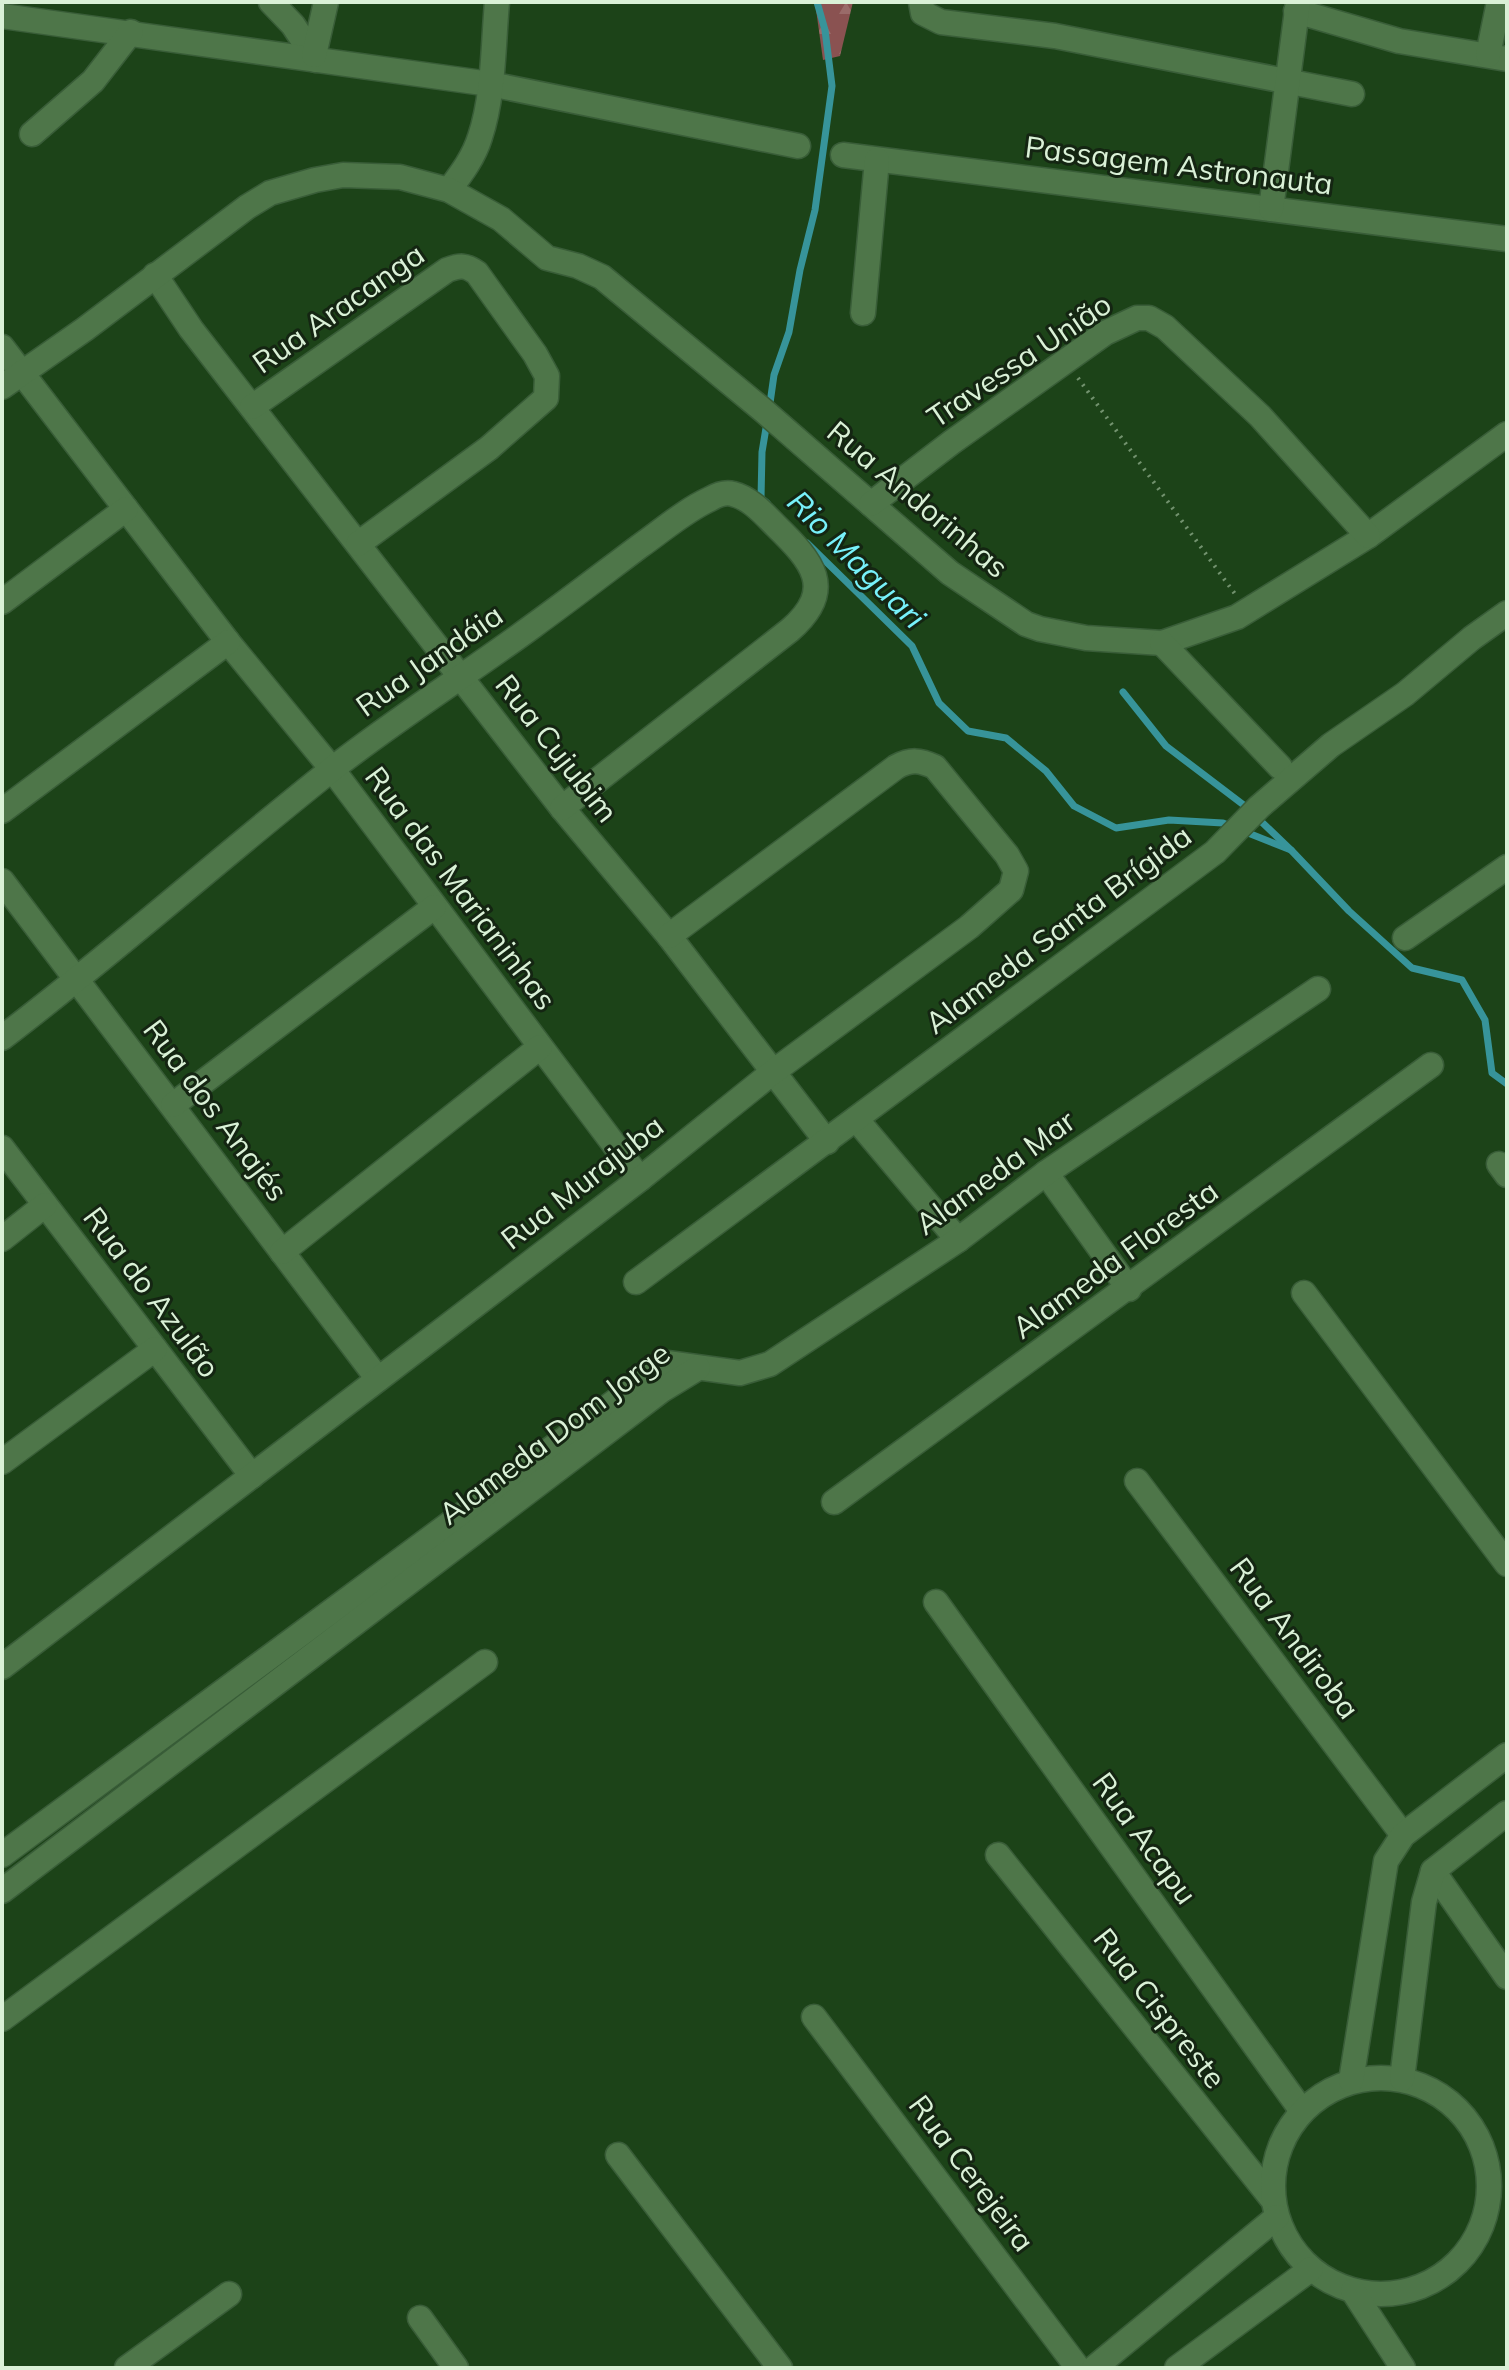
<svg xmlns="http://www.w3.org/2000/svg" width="1509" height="2370" viewBox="0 0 1509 2370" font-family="Mulish,sans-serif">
<defs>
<pattern id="forest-firs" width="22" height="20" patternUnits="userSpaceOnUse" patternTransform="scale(2)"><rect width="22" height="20" fill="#8a5251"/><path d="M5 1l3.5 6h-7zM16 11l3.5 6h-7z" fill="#9a6b69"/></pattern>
</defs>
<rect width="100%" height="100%" fill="#1c4318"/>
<path fill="url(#forest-firs)" d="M815 2H853L840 56 823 60Z"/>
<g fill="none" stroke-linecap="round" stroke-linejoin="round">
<g stroke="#37949a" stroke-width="7">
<path d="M769 410 774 375 789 332 800 270 815 210 832 86 825 30 817 2"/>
<path d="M767 503 761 498 762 452 767 422"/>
<path d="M807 543 912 646 939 703 968 731 1006 738 1046 771 1074 806 1116 828 1169 820 1223 823 1291 850"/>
<path d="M1123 692 1166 746 1245 806 1291 850 1349 911 1412 968 1462 980 1485 1020 1492 1073 1507 1084"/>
</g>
<defs>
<g id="minor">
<path d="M271 2 293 25 316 60"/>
<path d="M921 2 923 13 941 22 1055 36 1352 94"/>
<path d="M1296 11 1399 41 1507 59"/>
<path d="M2 16 490 84 798 146"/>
<path d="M314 55 326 2"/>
<path d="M1488 55 1499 2"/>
<path d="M32 134 93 81 131 32"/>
<path d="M843 155 1507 239"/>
<path d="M449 190C461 174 474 157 480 137 494 95 493 46 497 2"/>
<path d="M1271 209 1298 2"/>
<path d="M155 275 191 329 562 808 669 936 827 1142"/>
<path d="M863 313 877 160"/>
<path d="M2 347 228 642 332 769 640 1179"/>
<path d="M2 387 85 329 247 207 270 193 315 180 343 175 400 177 449 190 501 219 547 258 578 266 602 277 764 411 950 573 1026 624 1040 629 1086 638 1162 643 1237 617 1368 536 1507 434"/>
<path d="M252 407 447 270C460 265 466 265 477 273L535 354 547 376 546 398 489 448 358 544"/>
<path d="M871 504 952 442 1105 333 1137 318H1149L1165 327 1260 416 1368 536"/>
<path d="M2 602 126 509"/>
<path d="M1162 643 1280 767"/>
<path d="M2 811 228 642"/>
<path d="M2 881 378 1379"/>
<path d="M1405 938 1507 867"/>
<path d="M2 1038C115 952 220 858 331 770 396 719 466 675 533 626 569 600 604 573 640 546 663 530 684 511 710 499 717 495 726 492 733 494 750 498 764 514 776 526 812 561 837 589 790 630L562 808"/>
<path d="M173 1105 434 907"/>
<path d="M856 1119 958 1240"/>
<path d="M2 1148 252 1476"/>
<path d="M1499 1164 1507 1175"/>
<path d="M1046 1173 1129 1289"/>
<path d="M2 1239 45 1205"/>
<path d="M282 1252 540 1047"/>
<path d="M636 1282 1215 852 1259 807 1331 745 1405 694 1472 638 1507 613"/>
<path d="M1304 1293 1507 1564"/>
<path d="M2 1462 155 1349"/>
<path d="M1137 1481 1403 1835"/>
<path d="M834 1502 1431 1065"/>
<path d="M936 1602 1302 2111"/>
<path d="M2 1667 640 1179 773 1072 969 927 1011 890 1016 871 1007 855 935 767C920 760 911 759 896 767L669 936"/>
<path d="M2 1855 667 1363 740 1373 770 1364 958 1240 1046 1173 1318 989"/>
<path d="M998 1855 1273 2200"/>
<path d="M1433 1871 1507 1977"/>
<path d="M2 1891 662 1390 698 1368"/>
<path d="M814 2017 1078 2368"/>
<path d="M2 2019 485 1662"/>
<circle cx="1381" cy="2186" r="108"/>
<path d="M1402 2079 1424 1902 1433 1871 1507 1813"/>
<path d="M1351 2081 1386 1861 1403 1835 1507 1755"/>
<path d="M618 2155 780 2368"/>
<path d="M1353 2291 1403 2368"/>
<path d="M420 2318 456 2368"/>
<path d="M127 2368 229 2294"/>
<path d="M1094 2368 1277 2217"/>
<path d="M1177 2368 1311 2269"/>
</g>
</defs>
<use href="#minor" stroke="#395d38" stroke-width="27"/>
<path stroke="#72926e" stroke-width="4" stroke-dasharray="2 6" stroke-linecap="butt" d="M1078 378 1235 594"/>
<use href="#minor" stroke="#4e7649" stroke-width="24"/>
</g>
<g text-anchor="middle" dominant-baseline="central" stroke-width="6" stroke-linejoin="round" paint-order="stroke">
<g font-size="30" fill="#daf1d7" stroke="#142512">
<text transform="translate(1179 165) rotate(7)">Passagem Astronauta</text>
<text transform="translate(338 308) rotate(-35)">Rua Aracanga</text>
<text transform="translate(1019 360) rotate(-34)">Travessa União</text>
<text transform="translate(918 499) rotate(40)">Rua Andorinhas</text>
<text transform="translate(429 660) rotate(-35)">Rua Jandáia</text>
<text transform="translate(557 748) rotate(52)">Rua Cujubim</text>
<text transform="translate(461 888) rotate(53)">Rua das Marianinhas</text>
<text transform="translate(1058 929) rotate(-37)">Alameda Santa Brígida</text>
<text transform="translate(216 1110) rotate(53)">Rua dos Anajés</text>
<text transform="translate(995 1172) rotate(-36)">Alameda Mar</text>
<text transform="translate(582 1182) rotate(-38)">Rua Murajuba</text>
<text transform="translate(1115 1259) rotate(-36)">Alameda Floresta</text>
<text transform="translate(152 1292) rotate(53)">Rua do Azulão</text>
<text transform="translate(554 1433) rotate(-37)">Alameda Dom Jorge</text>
<text transform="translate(1295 1638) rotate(53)">Rua Andiroba</text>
<text transform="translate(1145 1838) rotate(54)">Rua Acapu</text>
<text transform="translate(1160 2008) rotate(52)">Rua Cispreste</text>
<text transform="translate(972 2173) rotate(53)">Rua Cerejeira</text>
</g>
<g font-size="32" font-style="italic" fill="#77f1fa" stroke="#142512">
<text transform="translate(857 559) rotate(45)">Rio Maguari</text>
</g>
</g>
<rect width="1509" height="2370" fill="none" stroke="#daf1d7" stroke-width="8"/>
</svg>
